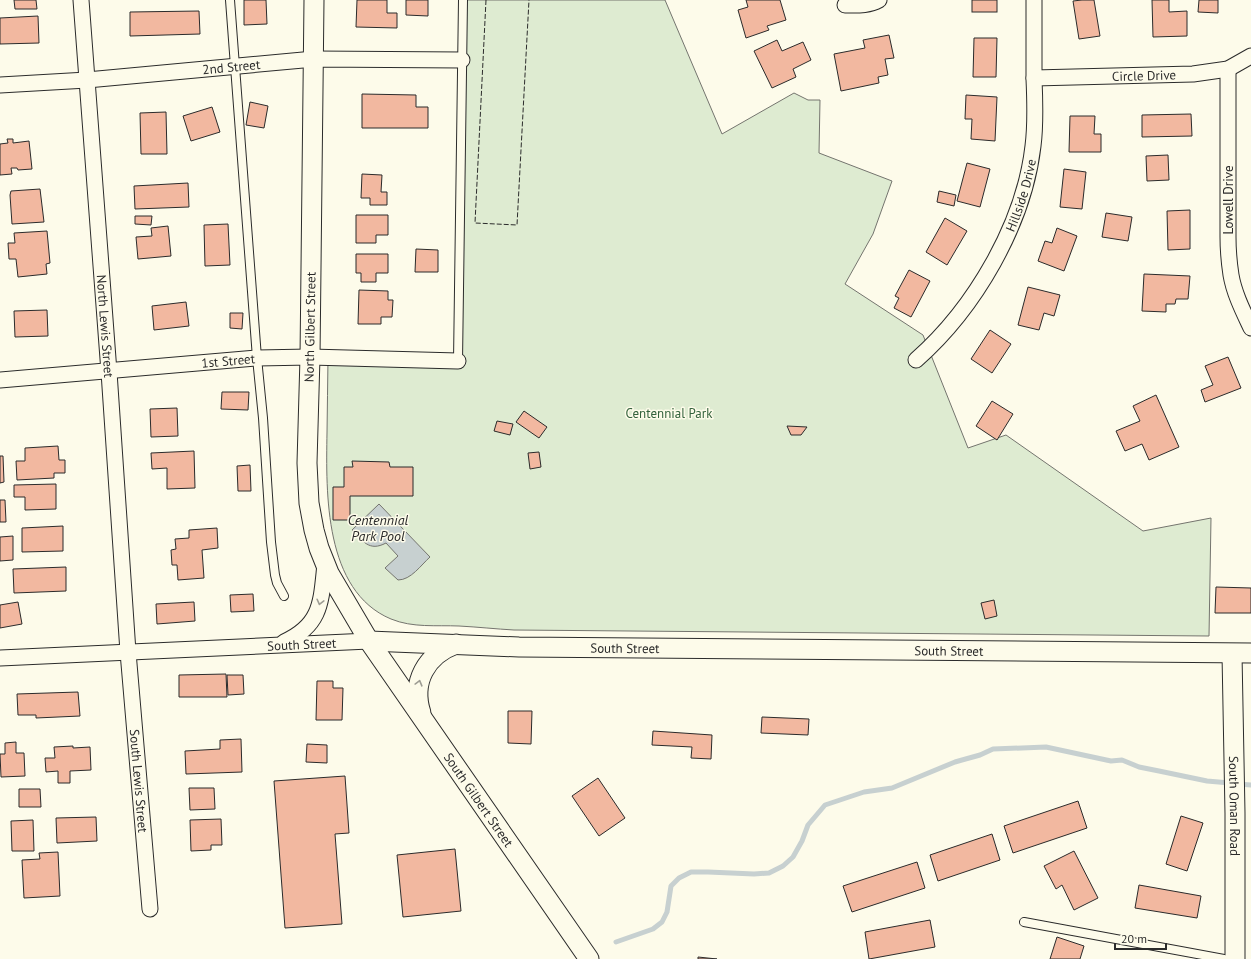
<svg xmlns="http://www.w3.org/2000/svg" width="1251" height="959" viewBox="0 0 1251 959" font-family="'PT Sans',sans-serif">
<rect width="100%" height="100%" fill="#fdfbea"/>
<path fill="#deebd1" stroke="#74746e" d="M463 0H665L722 134 794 93 808 100H820L819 153 892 181 873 234 845 284 923 335 968 448 1006 435 1143 531 1211 518 1209 636 514 630C496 629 478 627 459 626 436 625 413 628 391 619 324 591 326 493 327 433 327 408 328 383 328 358L458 360Z"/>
<path fill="#c7d0d0" stroke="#74746e" d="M379 504 430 557C421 565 411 580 398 580L385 568 398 556 386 543C369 552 363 541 352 530Z"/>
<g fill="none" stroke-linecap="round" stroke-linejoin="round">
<g stroke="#c7d0d0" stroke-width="5">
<path d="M1238 784 1251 785"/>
<path d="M616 942 653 929 662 922 667 912 671 886 679 878 691 872H708L754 874 769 873 783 866 793 857 802 841 808 825 825 805 864 792 892 788 955 762 980 755 993 749 1046 747 1111 761 1122 760 1139 767 1159 771 1207 781 1230 783"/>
</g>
</g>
<g fill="#f2b8a0" stroke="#2b2b2b">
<path d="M14 0H36L37 9H15Z"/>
<path d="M244 0H266L267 24 244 25Z"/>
<path d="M357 0H387V13H397V28L356 27Z"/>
<path d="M406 0H428V16L406 15Z"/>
<path d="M746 0H780L786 20 767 26 769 30 746 38 738 10 748 7Z"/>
<rect x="972" y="0" width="25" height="12"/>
<path d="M1082 0H1094L1100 36 1079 39 1073 1Z"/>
<path d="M1152 0H1169V12L1187 11V36L1153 37Z"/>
<path d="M1199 0H1218V13L1198 12Z"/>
<path d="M199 11 200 34 130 36V12Z"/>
<path d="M38 16 39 43 0 44V18Z"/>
<path d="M889 35 894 58 885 59 888 75 878 77 879 83 841 91 834 54 865 48 863 40Z"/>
<path d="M974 38H997L996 77H973Z"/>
<path d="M777 40 782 51 803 42 811 60 793 69 796 77 772 88 754 51Z"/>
<path d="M362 94 416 95V107H428V128H362Z"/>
<path d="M966 95 997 97 995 141 971 139 972 119H965Z"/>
<path d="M250 102 268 106 264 128 246 125Z"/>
<path d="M212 107 220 132 191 141 183 116Z"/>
<path d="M166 112 167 154H141L140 113Z"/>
<path d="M1191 114 1192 136 1142 137V115Z"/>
<path d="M1070 116H1095L1094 134H1101V152H1069Z"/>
<path d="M7 139H13V143L29 141 32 169 18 170 17 168H11L12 174 0 175V144L8 143Z"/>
<path d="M1168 155 1169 180 1147 181 1146 156Z"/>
<path d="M967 163 990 169 980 207 957 201Z"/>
<path d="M1064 169 1086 172 1082 209 1060 207Z"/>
<path d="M362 174 382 175 381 192H387V205H370V198H361Z"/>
<path d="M188 183 189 207 135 209 134 186Z"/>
<path d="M40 189 44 222 12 224 10 195 11 191Z"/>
<path d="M939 191 956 195 954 206 937 202Z"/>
<path d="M1190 210V249L1168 250 1167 211Z"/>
<path d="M1106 213 1132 217 1128 241 1102 237Z"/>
<path d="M356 215H388V235H376V243H356Z"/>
<path d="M135 216H152L151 225 135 224Z"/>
<path d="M945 218 967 231 947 265 926 252Z"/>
<path d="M228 224 230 265 205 266 204 225Z"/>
<path d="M168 226 171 256 138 259 136 237 152 236 151 228Z"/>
<path d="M1057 228 1077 236 1064 271 1038 261 1045 241 1052 243Z"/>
<path d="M47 231 50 263 46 264 47 274 18 277 16 259H9L8 243H15L14 233Z"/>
<path d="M416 249 438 250V272H415Z"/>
<path d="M356 254H388V273H376V282H361V273H356Z"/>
<path d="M909 270 930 281 911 317 894 308 899 298 895 296Z"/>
<path d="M1144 274 1190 276 1188 299H1176L1175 304H1166V312L1142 311Z"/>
<path d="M1028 287 1060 295 1054 316 1044 313 1039 330 1018 325Z"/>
<path d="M359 290 388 291V300H393L392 317H381V324H358Z"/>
<path d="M186 302 189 326 154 330 152 306Z"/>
<path d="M47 310 48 336 15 337 14 311Z"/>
<path d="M230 313H243L242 329 230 328Z"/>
<path d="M990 330 1011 344 992 373 971 359Z"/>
<path d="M1228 357 1241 388 1205 402 1201 390 1213 385 1205 366Z"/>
<path d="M222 392H249L248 410 221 409Z"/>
<path d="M1156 395 1179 447 1149 460 1142 444 1125 451 1116 431 1140 421 1133 406Z"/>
<path d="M992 401 1013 414 997 440 976 426Z"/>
<path d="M177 408 178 436 151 437 150 409Z"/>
<path d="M524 411 547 427 539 438 516 422Z"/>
<path d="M497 421 513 424 510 435 494 431Z"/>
<path d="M787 426 807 427 801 435H791Z"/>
<path d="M58 446 59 460H65V473H54V478L17 480 16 461H25V448Z"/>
<path d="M194 451 195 488 167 489V468L152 469 151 453Z"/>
<path d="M539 452 541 467 530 469 528 453Z"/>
<path d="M0 456H3L4 482 0 483Z"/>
<path d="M352 461 389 462 390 467H413V496H350V520H333V487H344V467H353Z"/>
<path d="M250 465 251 491H238L237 466Z"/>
<path d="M56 484V509L25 510V497H14V485Z"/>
<path d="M0 500H5L6 522H0Z"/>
<path d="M63 526V551L22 552V528Z"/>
<path d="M217 528 218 548 202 550 204 578 178 580 177 565H172L171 550 176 549 175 539 189 538V530Z"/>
<path d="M13 536V560L0 561V537Z"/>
<path d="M66 567V591L14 593 13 569Z"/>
<path d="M1216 587 1251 588V613H1215Z"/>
<path d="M253 594 254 611 231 612 230 595Z"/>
<path d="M994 600 997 616 985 619 981 603Z"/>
<path d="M18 602 22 624 0 628V605Z"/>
<path d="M194 602 195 621 157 624 156 604Z"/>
<path d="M226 674 227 697H179V675Z"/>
<path d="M227 675H243L244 694 228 695Z"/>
<path d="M317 681H333V688H343L342 720H316Z"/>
<path d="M78 692 80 716 36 718V715H18L17 694Z"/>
<path d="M508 711H532L531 744 508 743Z"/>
<path d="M762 717 809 719 808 735 761 733Z"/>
<path d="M653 731 712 735 711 759 691 758 692 747 652 745Z"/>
<path d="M241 739 242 772 186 774 185 751 220 749V740Z"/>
<path d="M16 742V753H24L25 776 1 777 0 754H5V743Z"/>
<path d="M307 744 327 745V763L306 762Z"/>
<path d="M73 746V748L90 747 91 770 70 771V783H58V771L46 772 45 758H55L54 747Z"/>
<path d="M345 776 349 833 335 834 342 924 285 928 274 781Z"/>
<path d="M598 778 625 818 599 836 572 796Z"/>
<path d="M189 788H214L215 809 190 810Z"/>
<path d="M19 789H40L41 807H19Z"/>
<path d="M1078 801 1087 828 1013 853 1004 826Z"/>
<path d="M1181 816 1203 823 1187 871 1166 864Z"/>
<path d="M96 817 97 841 57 843 56 818Z"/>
<path d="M221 819 222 845H211V850L191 851 190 820Z"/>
<path d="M33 820 34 851H12L11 821Z"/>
<path d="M992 834 1000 860 938 881 930 855Z"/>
<path d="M455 849 461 911 403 917 397 855Z"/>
<path d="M1074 851 1098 898 1074 910 1062 885 1056 889 1044 866Z"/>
<path d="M58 852 60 896 24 898 22 860 40 859 39 853Z"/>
<path d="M917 862 925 888 852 912 843 886Z"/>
<path d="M1139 885 1201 896 1197 918 1135 908Z"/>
<path d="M930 920 935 947 869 959 865 932Z"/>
<path d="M1057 937 1084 946 1080 959H1050Z"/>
<path d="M698 957 717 959H698Z"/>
</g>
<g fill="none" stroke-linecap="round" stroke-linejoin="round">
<defs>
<g id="service">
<path d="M230 0 257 358 263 418 271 542 275 575 277 583 284 596"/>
<path d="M458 361 463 0"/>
<path d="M1024 922 1224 959"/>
</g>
<g id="minor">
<path id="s1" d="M81 0 109 372 128 652 150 909"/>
<path d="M845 5C857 5 868 6 879 0"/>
<path d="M1228 69V237C1228 250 1229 262 1231 275 1234 293 1243 311 1251 328"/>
<path id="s2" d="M1034 78 1193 74 1228 69 1251 56"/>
<path id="s3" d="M0 85 87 80 314 59 462 60"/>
<path id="s4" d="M916 360C975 308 1024 224 1033 146 1036 123 1035 101 1034 79 1034 53 1034 26 1034 0"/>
<path id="s5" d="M0 380 257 358 310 357 458 361"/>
<path d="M284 642C322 625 321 601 325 564"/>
<path id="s6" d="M0 658 369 641"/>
</g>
<g id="tertiary">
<path id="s7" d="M314 0 310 357 307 463 309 503 314 530 319 548 329 573 369 641 589 959"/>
<path id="s8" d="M369 641 519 647 1251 653"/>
<path id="s9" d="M1232 654 1235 813V959"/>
<path d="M421 713C411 682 426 655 456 644"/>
</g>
</defs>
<use href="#service" stroke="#2b2b2b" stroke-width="10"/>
<use href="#minor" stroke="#2b2b2b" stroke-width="17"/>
<use href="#tertiary" stroke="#2b2b2b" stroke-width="21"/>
<use href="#service" stroke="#fdfbea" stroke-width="8"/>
<use href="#minor" stroke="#fdfbea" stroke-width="15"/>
<use href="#tertiary" stroke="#fdfbea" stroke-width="19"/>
<path stroke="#2b2b2b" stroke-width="1" stroke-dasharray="5 2" stroke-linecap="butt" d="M486 0 475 223 517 225 529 0"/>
</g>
<defs><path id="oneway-chevron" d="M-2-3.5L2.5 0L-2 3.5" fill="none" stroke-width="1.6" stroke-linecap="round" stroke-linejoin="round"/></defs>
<g stroke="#9e9d94">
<use href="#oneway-chevron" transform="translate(320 602) rotate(104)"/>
<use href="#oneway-chevron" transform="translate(419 683) rotate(-75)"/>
</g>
<g text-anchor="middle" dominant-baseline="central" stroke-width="3" stroke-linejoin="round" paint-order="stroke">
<g font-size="13" fill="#2b2b2b" stroke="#fdfbea">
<text stroke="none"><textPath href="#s3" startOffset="232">2nd Street</textPath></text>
<text stroke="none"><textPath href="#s2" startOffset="110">Circle Drive</textPath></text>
<text stroke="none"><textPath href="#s4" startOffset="198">Hillside Drive</textPath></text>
<text transform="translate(1228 200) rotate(-90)">Lowell Drive</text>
<text stroke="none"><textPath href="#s1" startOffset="327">North Lewis Street</textPath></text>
<text transform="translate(310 327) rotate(-89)">North Gilbert Street</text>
<text stroke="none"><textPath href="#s5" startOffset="229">1st Street</textPath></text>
<text stroke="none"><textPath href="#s6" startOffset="302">South Street</textPath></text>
<text stroke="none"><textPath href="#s8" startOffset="256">South Street</textPath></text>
<text stroke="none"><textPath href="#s8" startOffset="580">South Street</textPath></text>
<text stroke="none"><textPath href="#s1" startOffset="783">South Lewis Street</textPath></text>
<text stroke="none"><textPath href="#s7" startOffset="848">South Gilbert Street</textPath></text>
<text stroke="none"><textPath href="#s9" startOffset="152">South Oman Road</textPath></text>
</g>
<g font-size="13" fill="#34623c" stroke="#fdfbea">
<text x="669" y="413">Centennial Park</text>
</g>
<g font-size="14" font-style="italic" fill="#2b2b2b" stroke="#fdfbea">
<text x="378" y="520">Centennial<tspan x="378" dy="16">Park Pool</tspan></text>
</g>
</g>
<path d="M1115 943v6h51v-6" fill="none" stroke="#2b2b2b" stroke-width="2"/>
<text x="1121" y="943" font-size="12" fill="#2b2b2b" stroke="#fdfbea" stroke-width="3" paint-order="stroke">20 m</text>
</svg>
